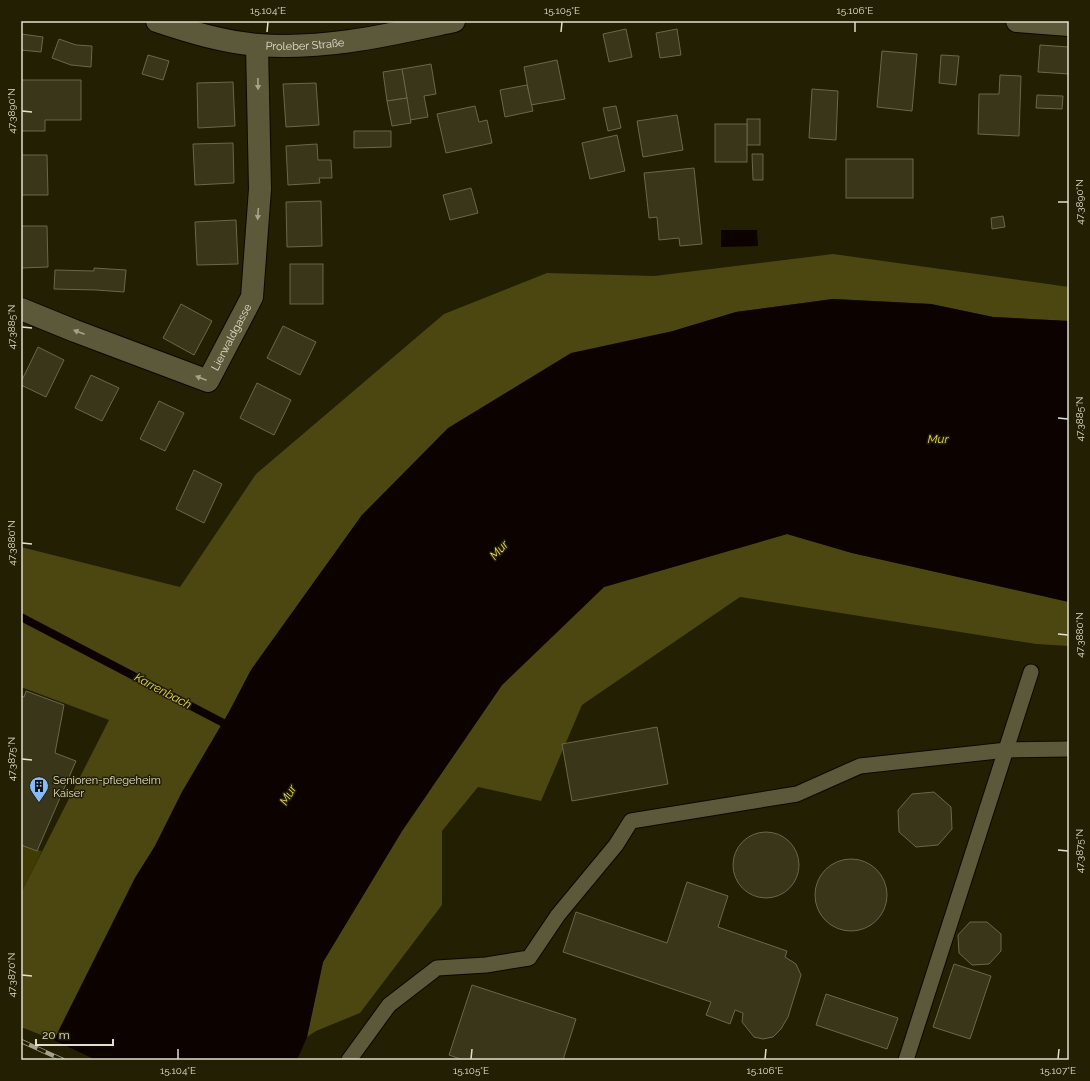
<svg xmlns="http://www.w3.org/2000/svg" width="1090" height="1081" viewBox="0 0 1090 1081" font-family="Raleway,sans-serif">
<rect width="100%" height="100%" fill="#221f02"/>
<path fill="#403a03" d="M21 845 42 851 21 893Z"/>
<g fill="#4c4611">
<path d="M833 254 1069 287V321L993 317 931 304 833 299 736 312 673 331 362 515 251 670 229 712 182 792 155 846 135 878 54 1040 21 1027V893L109 720 21 687V547L180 587 256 474 444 314 547 273 654 276Z"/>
<path d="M787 534 852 553 1069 602V646L1036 644 740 597 582 705 541 801 478 787 442 831V905L360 1013 316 1031 307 1037 323 962 402 831 502 685 604 587Z"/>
</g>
<g fill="#0c0300">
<path d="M721 230H757L758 246 721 247Z"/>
<path d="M833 299 931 304 993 317 1069 321V602L852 553 787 534 604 587 502 685 402 831 323 962 307 1037 297 1060H46L54 1040 135 878 155 846 182 792 229 712 251 670 362 515 448 428 571 353 673 331 736 312Z"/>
</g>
<path fill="#221f02" d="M53 1039 54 1040 96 1060H44Z"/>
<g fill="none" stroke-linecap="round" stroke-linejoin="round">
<path stroke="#0c0300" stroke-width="8" d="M21 617 231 727"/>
</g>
<g fill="#3a3619" stroke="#6b6849">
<path d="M626 29 632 57 609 62 603 34Z"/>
<path d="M677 29 681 55 660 58 656 33Z"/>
<path d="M21 34 43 37 41 52 21 50Z"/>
<path d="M59 39 76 45 92 46 91 67 71 65 52 58Z"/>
<path d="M1040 45 1069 47V74L1038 72Z"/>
<path d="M882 51 917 54 912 111 877 107Z"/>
<path d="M148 55 169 61 163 80 142 74Z"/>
<path d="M941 55 959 56 956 85 939 83Z"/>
<path d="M557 60 565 99 531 105 524 67Z"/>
<path d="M431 64 436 94 424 96 428 117 410 120 402 69Z"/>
<path d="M402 69 407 98 387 101 383 72Z"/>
<path d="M1000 75 1021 76 1019 136 978 134 979 94H999Z"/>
<path d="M21 80H81V120H45V131H21Z"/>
<path d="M233 82 235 126 198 128 197 83Z"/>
<path d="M316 83 319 125 286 127 283 84Z"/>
<path d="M527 85 533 111 505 117 500 90Z"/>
<path d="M812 89 838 91 836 140 809 138Z"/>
<path d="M1037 95 1063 96 1062 109 1036 108Z"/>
<path d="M407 98 411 123 392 126 387 101Z"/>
<path d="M475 106 479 122 487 120 492 143 446 153 437 114Z"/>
<path d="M616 106 621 128 608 131 603 108Z"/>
<path d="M677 115 683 150 643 157 637 121Z"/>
<rect x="747" y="119" width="13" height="26"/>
<rect x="715" y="124" width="32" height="38"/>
<path d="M354 131H391V147L354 148Z"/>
<path d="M617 135 625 171 590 179 582 143Z"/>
<path d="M233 143 234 183 195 185 193 144Z"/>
<path d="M317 144 318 160H331L332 178H319L320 183 288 185 286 146Z"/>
<path d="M752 154H763V180H753Z"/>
<path d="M21 155H47L48 195H21Z"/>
<rect x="846" y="159" width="67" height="39"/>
<path d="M694 168 702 244 680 246 679 238 659 240 657 217 649 218 644 173Z"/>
<path d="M471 188 478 213 450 220 443 195Z"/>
<path d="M321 201 322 246 287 247 286 202Z"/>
<path d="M1003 216 1005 227 992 229 991 218Z"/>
<path d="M236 220 238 264 197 265 195 222Z"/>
<path d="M21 226H47L48 267 21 268Z"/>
<rect x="290" y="264" width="33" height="40"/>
<path d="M94 268 126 270 124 292 96 290 54 289 55 270 94 271Z"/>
<path d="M181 304 212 321 194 355 163 338Z"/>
<path d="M283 326 316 342 300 375 267 358Z"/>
<path d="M38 347 64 360 46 397 21 385V382Z"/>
<path d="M91 375 119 388 102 421 75 408Z"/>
<path d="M257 383 291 400 274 435 240 418Z"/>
<path d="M159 401 184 413 165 451 140 439Z"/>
<path d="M194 470 222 484 204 523 176 509Z"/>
<path d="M26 691 64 705 55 753 76 761 37 851 21 845V696L24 697Z"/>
<path d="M657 727 668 784 572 801 562 744Z"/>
<path d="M934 792 951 807 952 829 938 845 916 847 899 832 898 810 912 794Z"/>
<circle cx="766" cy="865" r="33"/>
<circle cx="851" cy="895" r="36"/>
<path d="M687 882 728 896 718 927 787 951 785 957 796 964 801 975 788 1017 781 1029 773 1037 763 1039 754 1037 742 1022 743 1013 735 1010 730 1024 706 1015 711 1002 563 952 576 912 667 943Z"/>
<path d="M970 922H987L1001 934V951L989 964 972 965 959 953 958 935Z"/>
<path d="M954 964 991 976 970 1039 933 1027Z"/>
<path d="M472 985 576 1019 563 1060H463L449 1055Z"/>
<path d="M826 994 898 1018 887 1049 816 1025Z"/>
</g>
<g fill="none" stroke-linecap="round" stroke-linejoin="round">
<defs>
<g id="service">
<path d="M349 1060 389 1005 437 968 486 965 529 958 558 915 616 845 631 821 797 794 860 766 1007 750 1069 749"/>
<path d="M906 1060 1031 672"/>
</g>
<g id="minor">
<path id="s1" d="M21 309 75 331 208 381 252 297 260 189 257 45"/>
</g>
<g id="secondary">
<path id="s2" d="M157 21C190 32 223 42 258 45 326 50 388 35 454 21"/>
<path d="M1017 21 1069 25"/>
</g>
</defs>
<use href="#service" stroke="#0c0800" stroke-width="17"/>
<use href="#minor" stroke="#0c0800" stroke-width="24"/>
<use href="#secondary" stroke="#0c0800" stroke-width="24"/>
<use href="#service" stroke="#5c593a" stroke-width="15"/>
<use href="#minor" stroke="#5c593a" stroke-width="22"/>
<use href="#secondary" stroke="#5c593a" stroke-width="22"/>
<defs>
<path id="rail" d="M21 1041 63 1060"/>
</defs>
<use href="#rail" stroke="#a4a28d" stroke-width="4.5"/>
<use href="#rail" stroke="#221f02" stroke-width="3" stroke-dasharray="9" stroke-linecap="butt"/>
</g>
<defs><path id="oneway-solid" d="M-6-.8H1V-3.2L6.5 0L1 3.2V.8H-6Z"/></defs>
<g fill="#a5a38b">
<use href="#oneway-solid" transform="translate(258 84) rotate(89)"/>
<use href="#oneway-solid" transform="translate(258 214) rotate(94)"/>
<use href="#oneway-solid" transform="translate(79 332) rotate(-159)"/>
<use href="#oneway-solid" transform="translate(201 378) rotate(-159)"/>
</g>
<path fill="none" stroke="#e1e0ce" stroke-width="1.5" d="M267 32 268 22M561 32 562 22M855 32V22M22 111 32 112M1058 202H1068M22 327 32 328M1058 418 1068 419M22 543 32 544M1058 634 1068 635M22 759 32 760M1058 850 1068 851M22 975 32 976M178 1059V1049M471 1059 472 1049M765 1059 766 1049M1058 1059 1059 1049"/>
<defs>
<symbol id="building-pin" viewBox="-11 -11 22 30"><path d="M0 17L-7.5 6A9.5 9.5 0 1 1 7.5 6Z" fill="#85bbfb" stroke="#221f02"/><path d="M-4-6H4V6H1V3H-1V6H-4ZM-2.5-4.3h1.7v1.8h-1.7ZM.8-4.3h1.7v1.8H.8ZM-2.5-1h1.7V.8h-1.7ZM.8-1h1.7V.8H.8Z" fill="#111"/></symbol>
</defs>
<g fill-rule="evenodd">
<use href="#building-pin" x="28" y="775" width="22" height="30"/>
</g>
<g text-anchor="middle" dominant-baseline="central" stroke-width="3" stroke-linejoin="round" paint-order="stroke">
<g font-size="11" fill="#e1e0ce" stroke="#221f02">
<text stroke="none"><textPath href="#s2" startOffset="151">Proleber Straße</textPath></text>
<text stroke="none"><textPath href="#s1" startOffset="250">Lierwaldgasse</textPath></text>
</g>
<g font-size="11" fill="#e1e0ce" stroke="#221f02" text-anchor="start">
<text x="53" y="780">Senioren-pflegeheim<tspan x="53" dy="13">Kaiser</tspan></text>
</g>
<g font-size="12" font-style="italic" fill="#e7d958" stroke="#221f02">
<text x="938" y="439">Mur</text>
<text transform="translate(499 550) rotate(-48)">Mur</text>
<text transform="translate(163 691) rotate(28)">Karrenbach</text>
<text transform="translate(288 795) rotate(-60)">Mur</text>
</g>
</g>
<rect width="1090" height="1081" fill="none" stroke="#221f02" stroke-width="44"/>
<path d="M36 1039v6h77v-6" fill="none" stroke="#e1e0ce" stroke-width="2"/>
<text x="42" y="1039" font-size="12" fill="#e1e0ce" stroke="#221f02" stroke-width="3" paint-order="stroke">20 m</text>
<rect x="22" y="22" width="1046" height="1037" fill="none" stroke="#e1e0ce" stroke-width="1.5"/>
<g font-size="10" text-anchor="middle" fill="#e1e0ce">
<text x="268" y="14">15.104°E</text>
<text x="562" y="14">15.105°E</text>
<text x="855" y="14">15.106°E</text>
<text transform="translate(11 111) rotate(-90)" y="4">47.3890°N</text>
<text transform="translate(1079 202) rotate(-90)" y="4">47.3890°N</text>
<text transform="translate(11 327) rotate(-90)" y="4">47.3885°N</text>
<text transform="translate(1079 419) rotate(-90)" y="4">47.3885°N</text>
<text transform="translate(11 543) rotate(-90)" y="4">47.3880°N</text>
<text transform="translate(1079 635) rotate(-90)" y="4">47.3880°N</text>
<text transform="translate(11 759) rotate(-90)" y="4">47.3875°N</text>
<text transform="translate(1079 851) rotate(-90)" y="4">47.3875°N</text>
<text transform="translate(11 975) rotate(-90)" y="4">47.3870°N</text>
<text x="178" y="1074">15.104°E</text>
<text x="471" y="1074">15.105°E</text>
<text x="765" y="1074">15.106°E</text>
<text x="1058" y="1074">15.107°E</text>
</g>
</svg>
